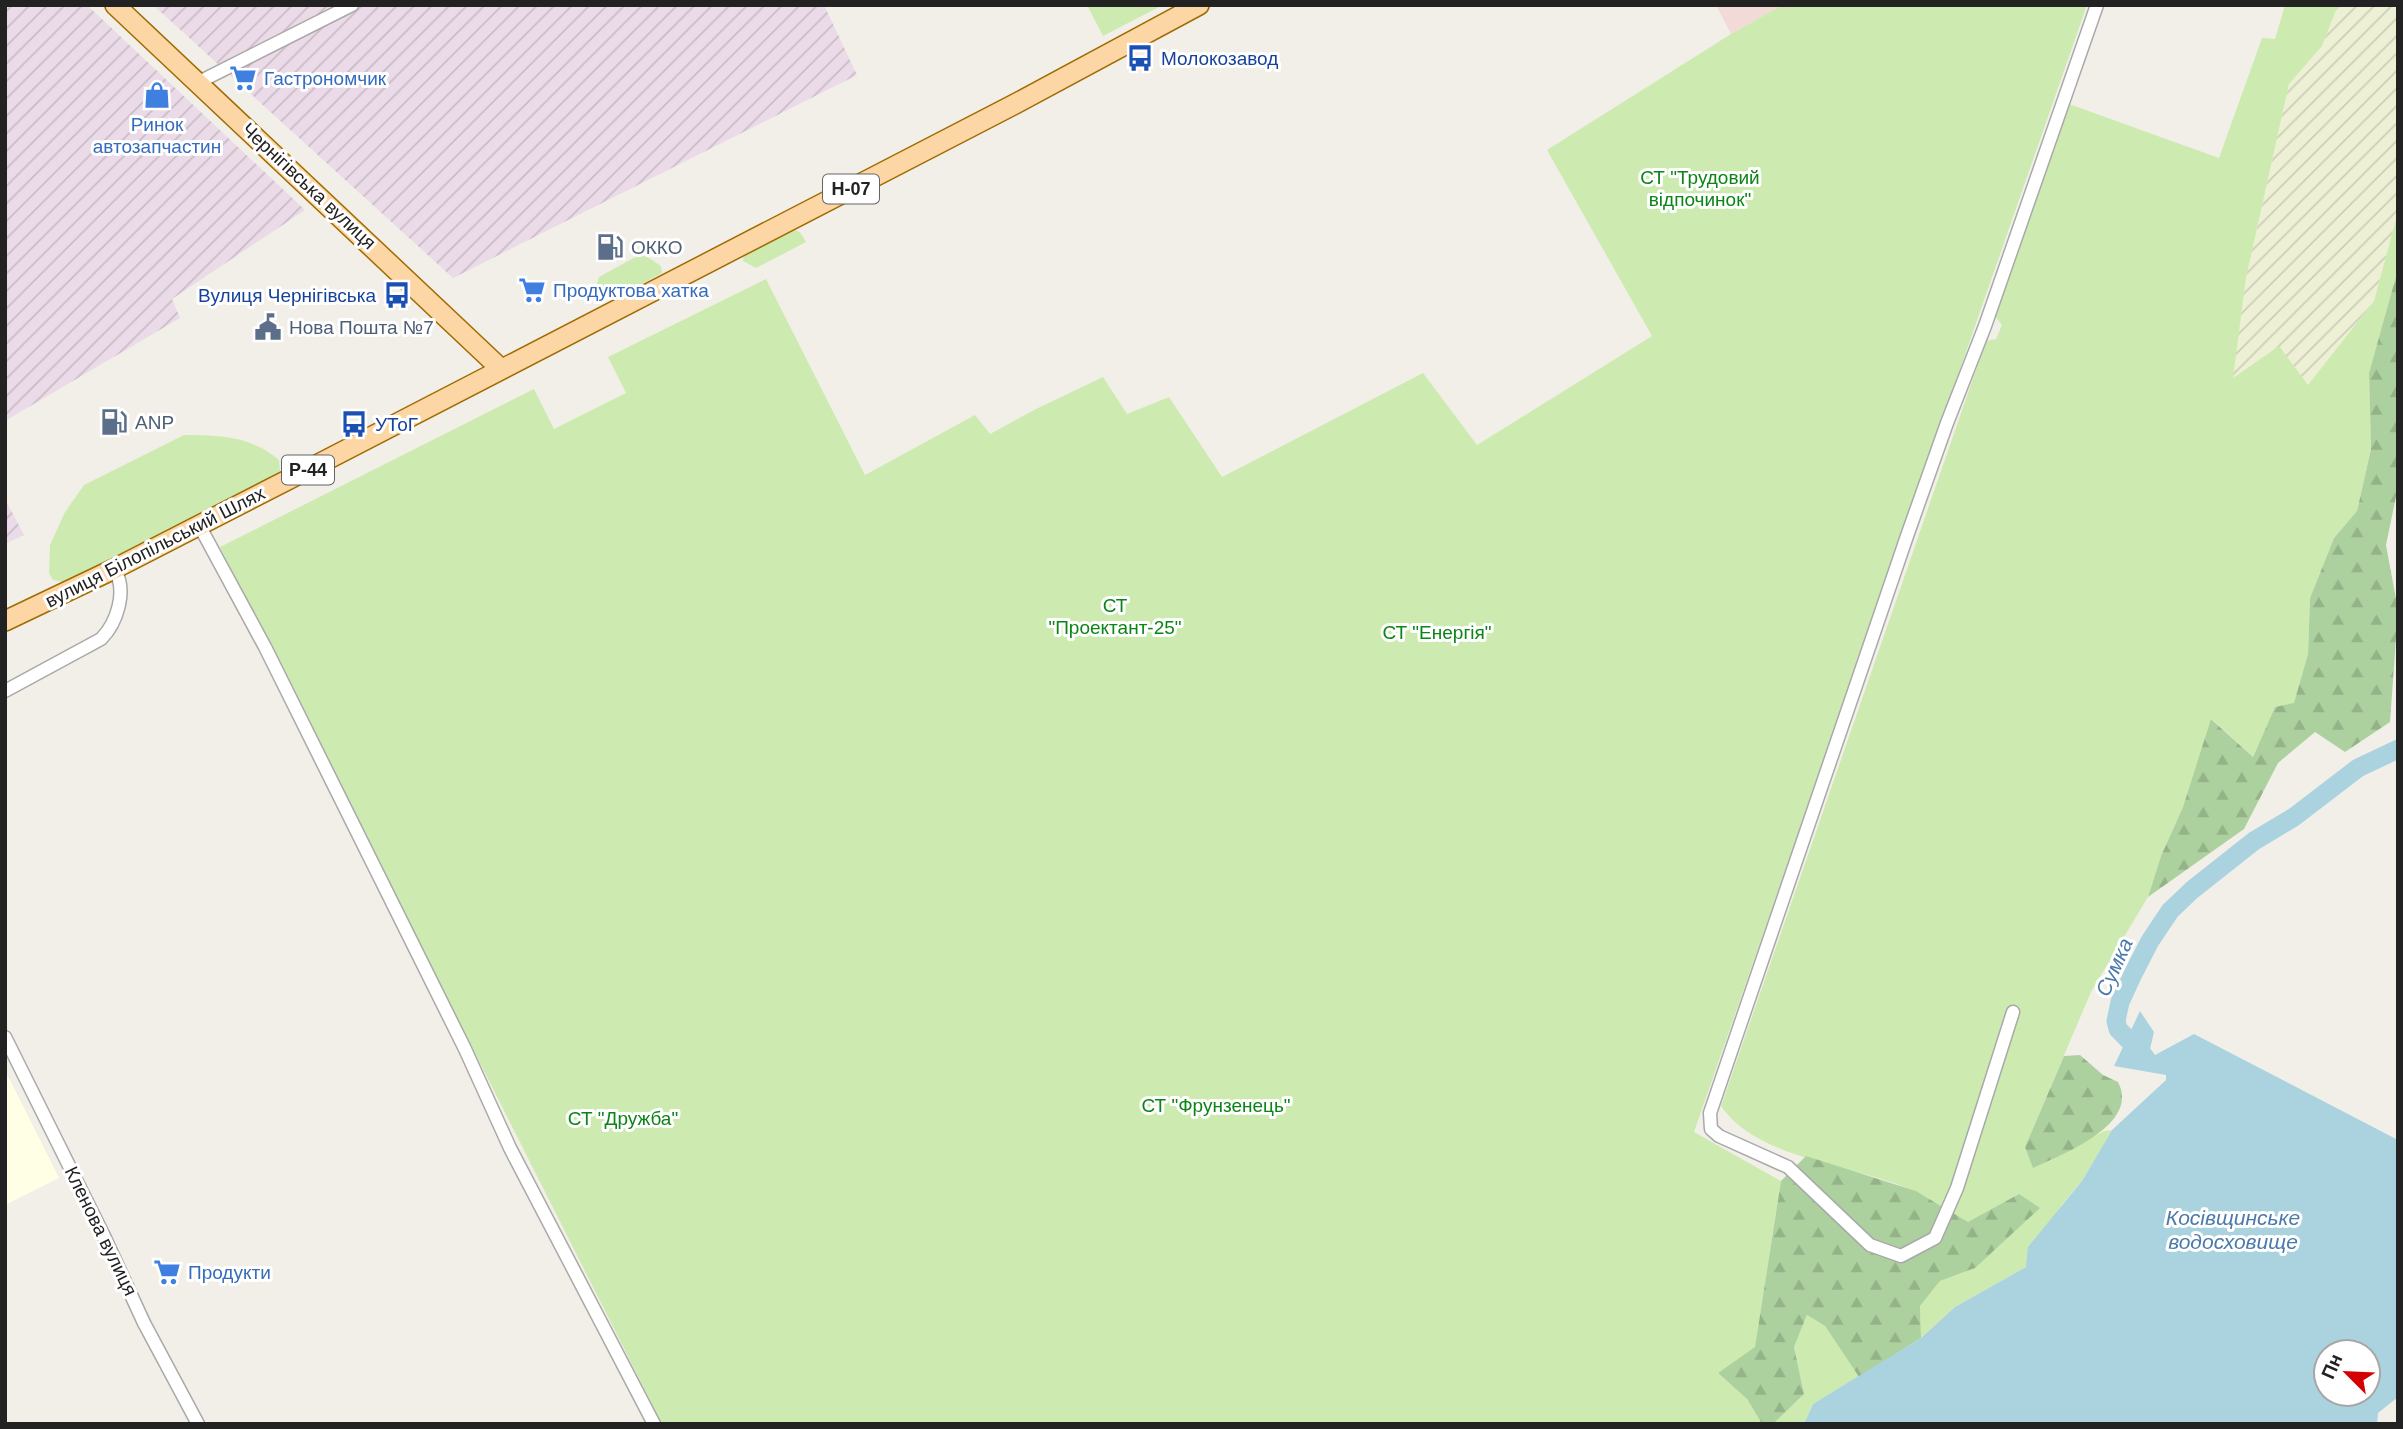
<svg xmlns="http://www.w3.org/2000/svg" width="2403" height="1429" viewBox="0 0 2403 1429" font-family="Helvetica,sans-serif">
<defs>
<pattern id="industrial-furrows" width="10" height="10" patternUnits="userSpaceOnUse" patternTransform="scale(1.75)"><rect width="10" height="10" fill="#ebdbe8"/><path d="M-1 1l2-2M0 10L10 0M9 11l2-2" fill="none" stroke="#c9bcc7"/></pattern>
<pattern id="farmland-furrows" width="10" height="10" patternUnits="userSpaceOnUse" patternTransform="scale(1.75)"><rect width="10" height="10" fill="#eef0d5"/><path d="M-1 1l2-2M0 10L10 0M9 11l2-2" fill="none" stroke="#ccceb7"/></pattern>
<pattern id="forest-firs" width="22" height="20" patternUnits="userSpaceOnUse" patternTransform="scale(1.75)"><rect width="22" height="20" fill="#add19e"/><path d="M5 1l3.5 6h-7zM16 11l3.5 6h-7z" fill="#95b388"/></pattern>
</defs>
<rect width="100%" height="100%" fill="#f2efe9"/>
<path fill="#f2dad9" d="M1716 5H1782L1731 34Z"/>
<g fill="url(#industrial-furrows)">
<path d="M5 5H87L305 210 172 299 180 318 5 421Z"/>
<path d="M153 5H824L857 75 453 278Z"/>
<path d="M5 499 24 535 5 544Z"/>
</g>
<path fill="#ffffe5" d="M5 1070 59 1178 5 1205Z"/>
<path fill="url(#farmland-furrows)" d="M2338 5H2398V212L2374 301 2308 385 2232 379 2246 278 2289 84 2322 46Z"/>
<g fill="#cdebb0">
<path d="M1087 5H1163L1103 36Z"/>
<path d="M1782 5H2087L1694 1132 1781 1181 1755 1348 1718 1373 1747 1399 1762 1424H662L220 547 534 389 554 429 626 393 608 357 766 279 865 475 975 415 990 434 1036 409 1103 377 1127 414 1169 397 1222 477 1423 373 1477 445 1652 336 1547 150 1731 34Z"/>
<path d="M2285 5H2338L2322 46 2289 84 2246 278 2233 378 2279 346 2308 385 2374 301 2398 212V269L2369 373 2371 449 2357 511 2334 538 2310 598 2308 654 2294 704 2275 707 2253 757 2212 719 2183 807 2161 856 2148 897 2091 992 2025 1147 2059 1156 2104 1131 2112 1130 2082 1181 2061 1206 2026 1267 1955 1307 1921 1338 1920 1306 1940 1281 1975 1268 2019 1194 1968 1223C1951 1212 1934 1200 1916 1192 1859 1165 1758 1161 1721 1106L1986 341 1996 339 2002 325 1994 315 2069 104 2219 158 2262 38 2275 39Z"/>
<path d="M791 229 800 232 806 242 756 268 743 261 744 254Z"/>
<path d="M639 255 646 256 661 266 662 273 612 300 599 297 595 289 599 277Z"/>
<path d="M184 435C219 435 251 436 279 460L280 471 275 476 65 582 53 580 49 573 50 545 65 512 84 485Z"/>
<path d="M1807 1315 1825 1326 1859 1377 1813 1404 1804 1424H1773L1804 1394 1794 1347Z"/>
</g>
<g fill="url(#forest-firs)">
<path d="M2398 269V487L2386 545 2398 610 2390 722 2345 752 2315 732 2278 763 2244 829 2148 897 2161 856 2183 807 2211 719 2253 757 2275 707 2294 703 2308 654 2310 598 2334 538 2357 511 2371 449 2369 373Z"/>
<path d="M2080 1055 2103 1075 2118 1082C2141 1125 2060 1155 2033 1168L2025 1147 2064 1056Z"/>
<path d="M1806 1156 1916 1191 1968 1222 2019 1194 2040 1208 1975 1268 1940 1281 1920 1306 1921 1338 1859 1377 1825 1326 1807 1315 1794 1347 1804 1394 1773 1424H1762L1747 1399 1718 1373 1755 1347 1781 1181Z"/>
</g>
<path fill="#aad3df" fill-rule="evenodd" d="M2140 1011 2154 1032 2150 1049 2155 1055 2194 1034 2398 1140V1397L2378 1413 2377 1424H1804L1813 1404 1921 1338 1955 1307 2026 1267 2028 1247 2082 1181 2112 1130 2166 1080V1075L2114 1066ZM2326 1352H2368V1394H2326Z"/>
<g fill="none" stroke-linecap="round" stroke-linejoin="round">
<path stroke="#aad3df" stroke-width="19" d="M2145 1057 2118 1029 2116 1021 2120 1002 2132 976 2150 941 2170 911 2192 890 2254 841 2294 817 2358 768 2398 749"/>
<defs>
<g id="minor">
<path d="M199 82 352 5"/>
<path d="M199 525 265 647 465 1049 510 1148 654 1424"/>
<path d="M5 691 101 639C117 623 128 590 114 569"/>
<path d="M2013 1012 1957 1188 1935 1238 1901 1256 1870 1245 1788 1167 1719 1136 1711 1129 1710 1113 1907 536 1947 423 1985 326 2097 5"/>
<path d="M5 1037 103 1234 144 1323 198 1424"/>
</g>
<g id="primary">
<path d="M115 5 501 369"/>
<path d="M5 621 114 569 307 470 1015 104 1199 5"/>
</g>
</defs>
<use href="#minor" stroke="#a9a9a9" stroke-width="15"/>
<use href="#primary" stroke="#a06b00" stroke-width="22"/>
<use href="#minor" stroke="#fff" stroke-width="12"/>
<use href="#primary" stroke="#fcd6a4" stroke-width="19"/>
</g>
<defs>
<symbol id="bus-bare" viewBox="-9 -9 18 18"><path d="M-5-6H5V4H4V6H2V4H-2V6H-4V4H-5ZM-3.5-4V0h7V-4ZM-3.5 1.2v1.5H-2V1.2ZM2 1.2v1.5H3.5V1.2Z" fill="#1a4fb4" stroke="#fff" stroke-width="2.5" paint-order="stroke"/></symbol>
<symbol id="supermarket-bare" viewBox="-9 -9 18 18"><path d="M-6-5.5h2.5l.6 2H6L4.5 2H-2.5L-4.4-4H-6ZM-1.5 3.2a1.3 1.3 0 1 0 .1 0ZM3 3.2a1.3 1.3 0 1 0 .1 0Z" fill="#3f7fe0" stroke="#fff" stroke-width="2.5" paint-order="stroke"/></symbol>
<symbol id="shop-bare" viewBox="-9 -9 18 18"><path d="M-5-2.5h2.3a2.7 3.5 0 0 1 5.4 0H5L5.5 6h-11ZM-1.5-2.5h3a1.5 2.3 0 0 0-3 0Z" fill="#3f7fe0" stroke="#fff" stroke-width="2.5" paint-order="stroke"/></symbol>
<symbol id="fuel-bare" viewBox="-9 -9 18 18"><path d="M-5.5-6h7V0h2V4h1.3V-2.5L3-4.5l.8-.8L6-3V5H2.5V1h-1V6h-7ZM-4.2-4.7v3.2H.2V-4.7Z" fill="#5c6f8a" stroke="#fff" stroke-width="2.5" paint-order="stroke"/></symbol>
<symbol id="civic-bare" viewBox="-9 -9 18 18"><path d="M-.6-6.5H3V-4.5H.6V-3L4-1V1h2V6H-6V1h2V-1L-.6-3ZM-1.2 2.5V6h2.4V2.5Z" fill="#5c6f8a" stroke="#fff" stroke-width="2.5" paint-order="stroke"/></symbol>
</defs>
<g fill-rule="evenodd">
<use href="#bus-bare" x="1121" y="39" width="38" height="38"/>
<use href="#supermarket-bare" x="224" y="59" width="38" height="38"/>
<use href="#shop-bare" x="138" y="76" width="38" height="38"/>
<use href="#fuel-bare" x="591" y="228" width="38" height="38"/>
<use href="#supermarket-bare" x="513" y="271" width="38" height="38"/>
<use href="#bus-bare" x="378" y="276" width="38" height="38"/>
<use href="#civic-bare" x="249" y="308" width="38" height="38"/>
<use href="#fuel-bare" x="95" y="403" width="38" height="38"/>
<use href="#bus-bare" x="335" y="405" width="38" height="38"/>
<use href="#supermarket-bare" x="148" y="1253" width="38" height="38"/>
</g>
<g text-anchor="middle" dominant-baseline="central" stroke-width="6" stroke-linejoin="round" paint-order="stroke">
<g fill="#fff" stroke="#646464" stroke-width="2">
<rect x="823" y="174.5" width="56" height="29" rx="5"/>
<rect x="282" y="455.5" width="52" height="29" rx="5"/>
</g>
<g font-size="18" font-weight="bold" fill="#222">
<text x="851" y="189">Н-07</text>
<text x="308" y="470">Р-44</text>
</g>
<g font-size="19" fill="#164399" stroke="#fff" text-anchor="start">
<text x="1161" y="58">Молокозавод</text>
<text x="376" y="295" text-anchor="end">Вулиця Чернігівська</text>
<text x="375" y="424">УТоГ</text>
</g>
<g font-size="19" fill="#366cbe" stroke="#fff" text-anchor="start">
<text x="264" y="78">Гастрономчик</text>
<text x="157" y="124" text-anchor="middle">Ринок<tspan x="157" dy="22">автозапчастин</tspan></text>
<text x="553" y="290">Продуктова хатка</text>
<text x="188" y="1272">Продукти</text>
</g>
<g font-size="19" fill="#0c8416" stroke="#fff">
<text x="1700" y="177">СТ "Трудовий<tspan x="1700" dy="22">відпочинок"</tspan></text>
<text x="1115" y="605">СТ<tspan x="1115" dy="22">"Проектант-25"</tspan></text>
<text x="1437" y="632">СТ "Енергія"</text>
<text x="1216" y="1105">СТ "Фрунзенець"</text>
<text x="623" y="1118">СТ "Дружба"</text>
</g>
<g font-size="19" fill="#222" stroke="#fff">
<text transform="translate(309 186) rotate(43)">Чернігівська вулиця</text>
<text transform="translate(155 547) rotate(-27)">вулиця Білопільський Шлях</text>
<text transform="translate(101 1231) rotate(64)">Кленова вулиця</text>
</g>
<g font-size="19" fill="#4e5e75" stroke="#fff" text-anchor="start">
<text x="631" y="247">ОККО</text>
<text x="289" y="327">Нова Пошта №7</text>
<text x="135" y="422">ANP</text>
</g>
<g font-size="21" font-style="italic" fill="#4a7aab" stroke="#fff">
<text transform="translate(2114 967) rotate(-66)">Сумка</text>
<text x="2233" y="1217">Косівщинське<tspan x="2233" dy="24">водосховище</tspan></text>
</g>
</g>
<rect width="2403" height="1429" fill="none" stroke="#222222" stroke-width="14"/>
<g transform="translate(2347 1373) rotate(294)"><circle r="33" fill="#ffffff" stroke="#a7a7a7" stroke-width="2"/>
<path d="M0-5L12 26L0 18L-12 26Z" fill="#d40000"/>
<text y="-10" font-size="19" font-weight="bold" text-anchor="middle" fill="#222222">Пн</text>
</g>
</svg>
